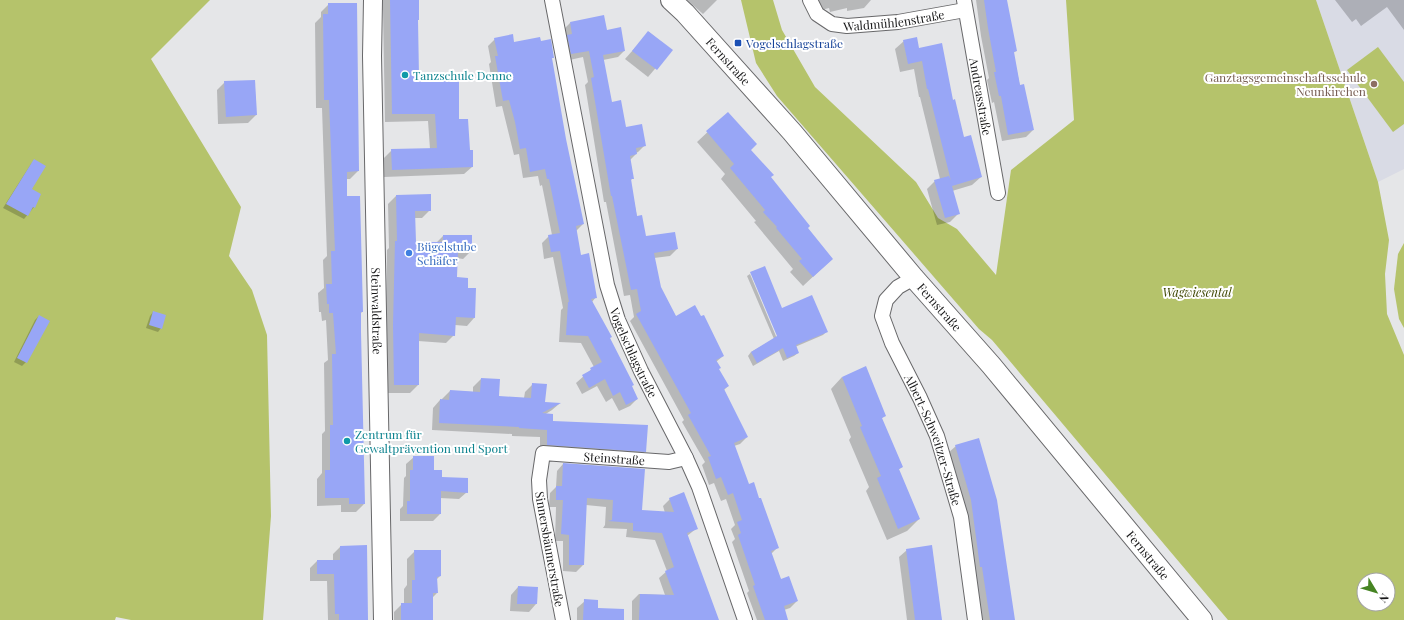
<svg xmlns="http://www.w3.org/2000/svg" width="1404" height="620" viewBox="0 0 1404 620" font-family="'Playfair Display',serif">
<rect width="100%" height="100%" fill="#e5e6e8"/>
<path fill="#d9dbe5" d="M1316 0H1404V169L1378 182Z"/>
<g fill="#b5c36b" fill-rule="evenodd">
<path d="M0 0H210L151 59 241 207 229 256 252 290 267 335 271 516 263 620H131L116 617 115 620H0Z"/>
<path d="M741 0H773L782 30 815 87 916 182 938 218 957 229 996 275 1011 170 1074 120 1066 0H1316L1378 182 1389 240 1385 274 1387 314 1404 355V620H1228L992 340 979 329 777 96 756 63ZM1364 580H1388V604H1364Z"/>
<path d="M1378 47 1404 82V124L1393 132 1347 70Z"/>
<path d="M1404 243V328L1399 319 1394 289 1398 254Z"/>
</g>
<g fill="#0003">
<path d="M381 0H418L417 21 418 77 458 120 469 151 472 167 464 174 384 177V158L392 150 430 149 428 121 385 122 383 10H381Z"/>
<path d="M687 0H717L703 14Z"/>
<path d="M809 0H871L864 8 847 11V8L830 12 829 8 814 12Z"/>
<path d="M976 0H1006L1016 51 1013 53 1020 86 1033 130 1026 137 1002 141 994 102 992 103 987 80 989 78 981 36Z"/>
<path d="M1335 0H1404V30L1387 7 1361 26 1356 19 1352 22Z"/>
<path d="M329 4 358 171 350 179H346V197L362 312 360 314 364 504 356 512H341V505L317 506V479L322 473V434L325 431 324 363 328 360 326 320 322 321 321 312H319L318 293 324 288 323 260 327 256 322 108H316L315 23 321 17V12Z"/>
<path d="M570 23 606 31 624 51 618 57 603 60 611 103 625 128 645 145 638 152 636 153V154L630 160 633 178 630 181 637 217 645 237 677 249 670 256 654 258 660 287 676 317 723 356 716 362 718 369 728 386 724 390 747 437 740 444 734 446 748 485 778 547 771 554 781 580 797 601 790 608 784 610 787 620H757L747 593 749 591 732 542 735 539 731 529 735 525 726 499 721 501 714 483 709 485 702 465 705 462 682 422 684 420 630 321 634 317 630 295 624 296 606 202H604L585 85 588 82 583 57 565 61 564 29Z"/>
<path d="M649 32 671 50 648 77 625 59Z"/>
<path d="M495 39 514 43 540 42 553 57 551 60 565 140 583 224 576 231 580 256 596 297 592 302 637 399 630 406 619 411 612 398 606 402 597 386 582 394 576 383 594 367 581 343 559 342 561 310 563 308 553 257 544 259 542 243 549 236 552 235 542 185 540 186 538 176 523 178 519 154 514 155 502 106 496 107 489 64 491 62 488 46Z"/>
<path d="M904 41 918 49 952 101 963 138 981 177 972 185 952 191 958 214 950 222 937 225 927 189 935 181 940 179 920 97H919L914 69 900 72 895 49Z"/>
<path d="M225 82 256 115 248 123 218 124 217 90Z"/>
<path d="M728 113 750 150 807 228 832 259 803 286 790 272 793 269 754 222 756 221 721 179 725 174 697 142Z"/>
<path d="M35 160 30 190 34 207 24 219 3 208 31 164Z"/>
<path d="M396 196 430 210 422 218H414L415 243H436L443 236 471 251 463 259 457 258 456 278 467 289 474 318 467 326 455 325 454 335 446 343 418 341V385L410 393H387L386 334 387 250 389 248 388 204Z"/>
<path d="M750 274 778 341 826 332 823 335 795 347 798 353 794 356 783 361 779 351 753 366 748 356 751 352 774 339 747 276Z"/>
<path d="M153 312 161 328 158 332 146 328 150 316Z"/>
<path d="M39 316 26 362 22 366 14 362 35 320Z"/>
<path d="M842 377 885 415 881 419 902 467 898 470 919 519 907 531 887 540 866 491 869 487 849 440 851 437 831 389Z"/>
<path d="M481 379 498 397 524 398 525 392 533 384 544 403 559 404 552 410 544 415 552 422 645 451 638 459 540 452V437L512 436V434L432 430 433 408 440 400H442V399L450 391 473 392V387Z"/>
<path d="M956 446 1014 620H982L948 453Z"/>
<path d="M414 457 441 478 467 492 459 499 440 498V514L433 521H400V509L403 506 404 478 406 476V464Z"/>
<path d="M563 464 641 511 665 513 663 506 670 499 697 528 687 536 717 620H632V601L639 594 665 595 659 578 667 571 655 540 626 537 627 529 603 528 605 525 606 507 586 505 583 565 576 572 563 571V541H555L556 507H549L550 493 556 487 557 471Z"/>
<path d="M340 547 367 620H328L327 581H310V568L317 561H333V554Z"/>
<path d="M907 550 941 620H907L899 557Z"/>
<path d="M415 551 440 576 436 580 437 593 432 598V620H394V612L402 604H404V589L407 585V559Z"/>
<path d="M518 587 536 604 529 612 510 611 511 595Z"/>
<path d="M585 601 597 609 605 620H577V608Z"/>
</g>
<g fill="#98a6f6">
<path d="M390 0H419V20H418L419 76 459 75V119H468L470 150H473V167L392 170 391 149 437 148 435 114H392Z"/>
<path d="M984 0H1007L1017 51 1014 52 1020 85 1024 84 1034 130 1008 135 1001 96H999L994 72H996L988 28Z"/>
<path d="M328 3H357L359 171 347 172V196H360L363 312H361V332L365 504H349V498H325V470H330V425H333L332 354H336L333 313H329V304H327L326 284H332L331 251H335L329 100H324L323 14H328Z"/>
<path d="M604 15 607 30 621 27 625 51 603 55 612 102 621 100 626 127 642 124 646 146 636 148 637 154 630 156 634 179H631L637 216 642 215 646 236 675 232 678 249 654 253 661 287 676 316 695 305 701 316 704 315 724 356 716 360 721 368 719 369 729 386 724 389 748 437 734 443 749 484 754 482 759 498H761L779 548 771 551 781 579 789 576 798 601 784 606 788 620H765L753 586 755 585 753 579 738 535 741 533 737 522 742 520 733 493 728 495 721 477 716 479 708 457 711 456 688 415 691 413 636 314 641 311 637 289 631 290 612 196H611L591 78 594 77 589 51 571 54 567 35 572 34 570 22Z"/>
<path d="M648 31 673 50 657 70 632 51Z"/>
<path d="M513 34 514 42 540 37 541 41 551 39 554 58H552L566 139 584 224 576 226 581 255 589 253 597 298 591 299 612 337 610 338 634 385 632 386 638 399 626 405 620 392 613 396 605 379 589 388 582 375 591 370 590 368 602 362 588 336 566 335 568 302H569L560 251 551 252 548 235 560 233 549 179H547L545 169 530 172 526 148 520 149 515 122 509 100 503 101 495 56H498L494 38Z"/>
<path d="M917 37 919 48 942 43 953 100 955 99 964 137 971 135 982 177 952 186 960 214 945 218 934 180 949 176 951 181 928 89H927L922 61 908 64 903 40Z"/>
<path d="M255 80 257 115 226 117 224 81Z"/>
<path d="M728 112 757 144 751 150 774 175 771 177 810 226 808 228 833 259 813 277 799 261 802 259 776 228 777 227 763 212 765 210 730 168 734 164 706 131Z"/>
<path d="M34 159 46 166 32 189 41 194 35 208 33 207 28 216 6 204Z"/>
<path d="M431 194V211H415L416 242H443V235H472V251H458L457 277 468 278V288H476L475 318 456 317 455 336 419 333V385H394L393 325 395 241H397L396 195Z"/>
<path d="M765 266 782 308 812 295 828 332 796 345 799 353 787 358 783 348 757 363 751 352 777 336 750 272Z"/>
<path d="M153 311 166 315 162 329 149 325Z"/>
<path d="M39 315 50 321 27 363 17 358Z"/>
<path d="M866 366 886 416 882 418 903 467 899 469 920 519 898 529 877 478 881 476 860 427 862 426 842 377Z"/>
<path d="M481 378 500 379 499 396 531 398 532 383 547 384 545 402 561 403 542 413 553 414V421L648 425 646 452 547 445V430L519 428V427L439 423 440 399 449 400 450 390 480 392Z"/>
<path d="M979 438 997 500 1015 620H990L982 567H980L971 500 955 445Z"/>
<path d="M413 456H434V470H442V477L468 478V493L441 491V514H407V501H410V470H413Z"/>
<path d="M563 463 645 469 642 510 674 512 669 498 684 492 698 529 687 533 719 620H639L640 594 674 595 665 571 674 567 662 533 633 531V523L608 521 612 520 613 500 587 498 584 565H569V535L561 534 563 500H556V486H562Z"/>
<path d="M367 545 368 620H339V614H335L334 574H317V560H340V546Z"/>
<path d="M932 545 942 620H915L906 549Z"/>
<path d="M414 550H441V576L437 577 438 593H433V620H401V603H412V580H415Z"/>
<path d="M518 586 538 587 537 604H517Z"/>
<path d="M584 599 598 600V608L624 609V620H583Z"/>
</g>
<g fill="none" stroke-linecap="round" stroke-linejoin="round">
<defs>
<g id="minor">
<path id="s1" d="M552 0 607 285 618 320 641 371 686 458 699 487 745 620"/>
<path id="s2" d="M810 0 817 14 832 24 847 26 898 22 965 10"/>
<path id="s3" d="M964 0 998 193"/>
<path id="s4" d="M914 278 898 287 886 300 882 316 892 343 920 398 937 436 961 517 975 620"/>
<path id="s5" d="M563 620 540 499 539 480 543 453 669 462 686 458"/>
</g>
<g id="tertiary">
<path id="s6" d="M373 0 372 56 383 620"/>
</g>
<g id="secondary">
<path id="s7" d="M671 0 685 13 792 132 914 278 991 365 1202 620"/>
</g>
</defs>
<use href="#minor" stroke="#68686a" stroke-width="16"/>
<use href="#tertiary" stroke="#68686a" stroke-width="20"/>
<use href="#secondary" stroke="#68686a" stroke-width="22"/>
<use href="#minor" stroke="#fff" stroke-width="14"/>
<use href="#tertiary" stroke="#fff" stroke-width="18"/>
<use href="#secondary" stroke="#fff" stroke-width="20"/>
</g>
<rect fill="#1a4fb4" stroke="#fff" stroke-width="1.5" x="734" y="39" width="8" height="8" rx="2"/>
<g fill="#0f9aa8" stroke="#fff" stroke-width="1.5">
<circle cx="405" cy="75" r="4"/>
<circle cx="347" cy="441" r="4"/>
</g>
<circle fill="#8d6e63" stroke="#fff" stroke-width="1.5" cx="1374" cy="84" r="4"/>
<circle fill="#3f7fe0" stroke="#fff" stroke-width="1.5" cx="409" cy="253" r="4"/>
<g text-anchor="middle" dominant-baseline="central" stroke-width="4" stroke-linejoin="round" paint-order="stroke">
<g font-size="12" fill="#171718" stroke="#fff">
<text stroke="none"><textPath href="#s2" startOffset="96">Waldmühlenstraße</textPath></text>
<text stroke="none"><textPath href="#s7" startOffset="84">Fernstraße</textPath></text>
<text stroke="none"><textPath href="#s3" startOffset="98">Andreasstraße</textPath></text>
<text stroke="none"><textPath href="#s7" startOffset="408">Fernstraße</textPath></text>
<text stroke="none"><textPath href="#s6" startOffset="311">Steinwaldstraße</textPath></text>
<text stroke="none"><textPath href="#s1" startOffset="363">Vogelschlagstraße</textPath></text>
<text stroke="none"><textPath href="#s4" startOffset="187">Albert-Schweitzer-Straße</textPath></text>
<text stroke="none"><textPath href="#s5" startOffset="241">Steinstraße</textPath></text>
<text transform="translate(550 549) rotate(80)">Sinnersbäumerstraße</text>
<text stroke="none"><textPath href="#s7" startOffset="732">Fernstraße</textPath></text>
</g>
<g font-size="12" fill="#164399" stroke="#fff" text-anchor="start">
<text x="746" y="43">Vogelschlagstraße</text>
</g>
<g font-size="12" fill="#0d838f" stroke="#fff" text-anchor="start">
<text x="413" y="75">Tanzschule Denne</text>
<text x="355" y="434">Zentrum für<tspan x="355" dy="14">Gewaltprävention und Sport</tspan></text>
</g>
<g font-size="12" fill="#785e54" stroke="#fff" text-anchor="end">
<text x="1366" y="77">Ganztagsgemeinschaftsschule<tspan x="1366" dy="14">Neunkirchen</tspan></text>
</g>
<g font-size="12" fill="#366cbe" stroke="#fff" text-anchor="start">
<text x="417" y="246">Bügelstube<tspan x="417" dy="14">Schäfer</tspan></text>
</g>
<g font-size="12" font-style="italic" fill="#3e4600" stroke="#fff">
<text x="1197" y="292">Wagwiesental</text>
</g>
</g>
<g transform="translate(1376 592) rotate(128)"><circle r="19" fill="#ffffff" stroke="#a2a2a3"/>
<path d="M0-3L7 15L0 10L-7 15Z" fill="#468423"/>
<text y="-6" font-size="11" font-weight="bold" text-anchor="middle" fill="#171718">N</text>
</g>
</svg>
